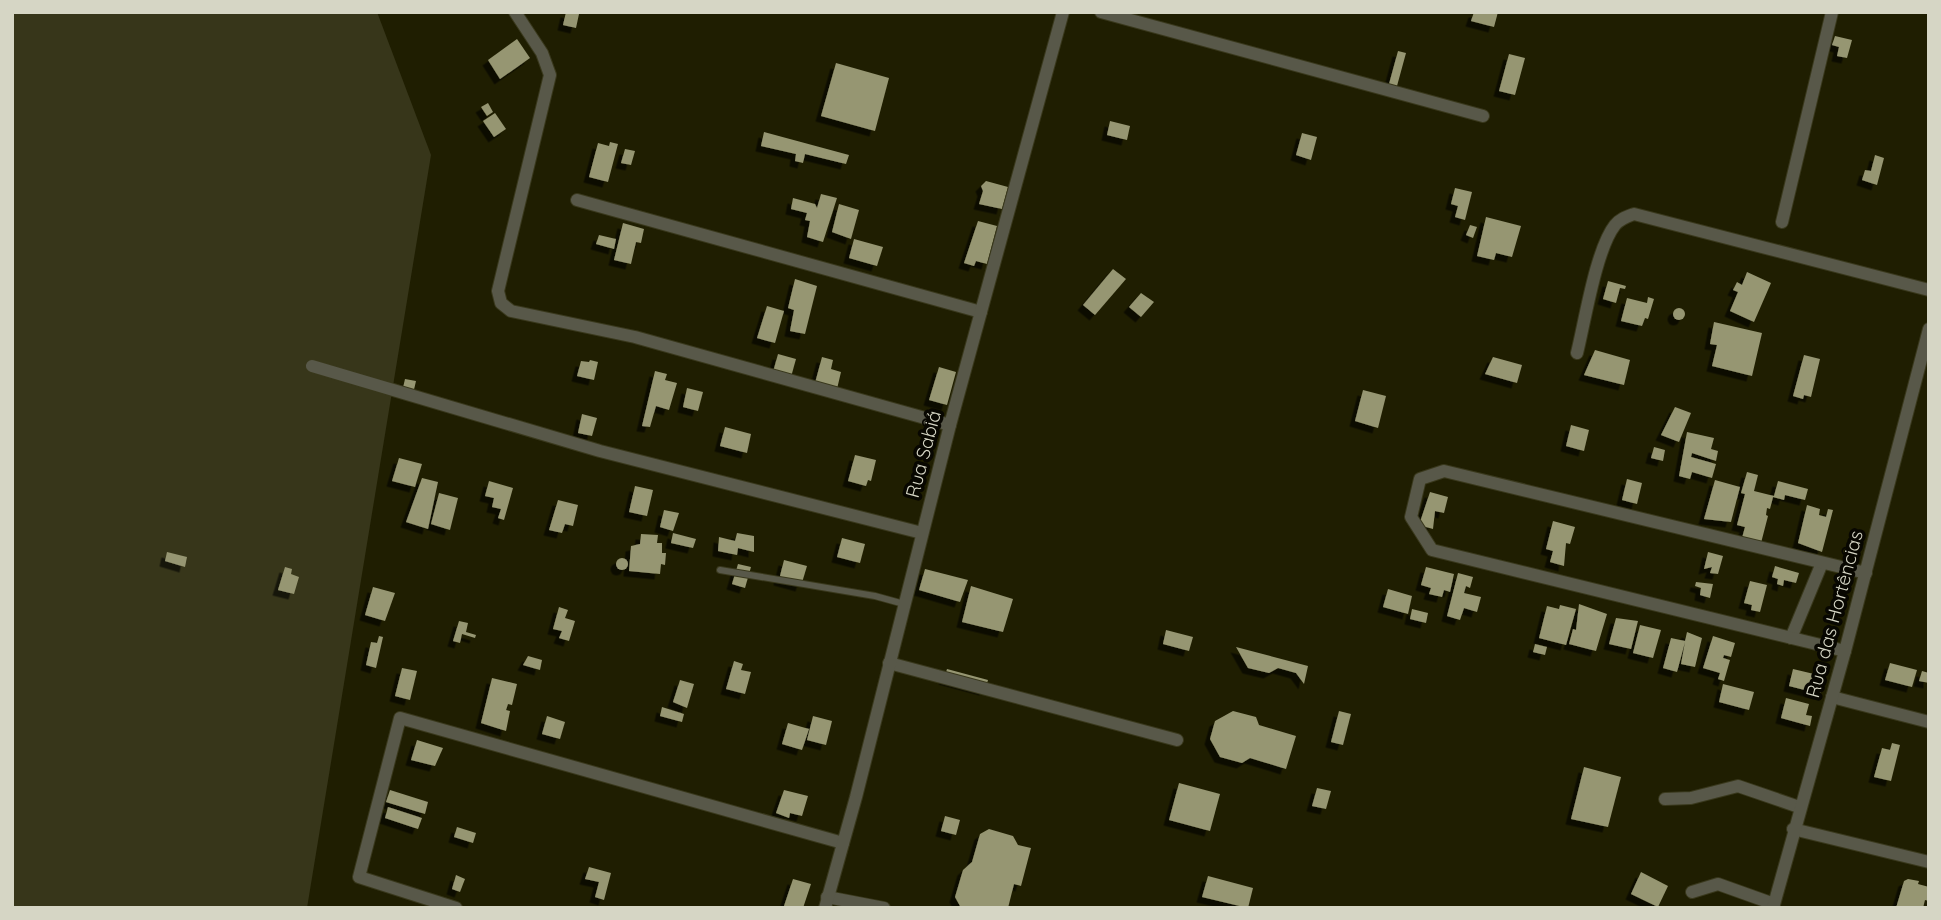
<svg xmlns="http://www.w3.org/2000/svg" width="1941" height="920" viewBox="0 0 1941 920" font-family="Quicksand,sans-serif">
<defs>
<filter id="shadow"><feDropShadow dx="-5.5" dy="5.5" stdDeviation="0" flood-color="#0009"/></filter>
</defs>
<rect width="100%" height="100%" fill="#1f1e01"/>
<path fill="#37361a" d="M12 12H377L431 155 307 908H12Z"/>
<g fill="#969672" filter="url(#shadow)">
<path d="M566 12 579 14 576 28 563 25Z"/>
<path d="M1474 12H1498L1494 27 1471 21Z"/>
<path d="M1835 36 1852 40 1847 58 1837 56 1839 47 1832 45Z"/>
<path d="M517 39 530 58 500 79 488 60Z"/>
<path d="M1398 51 1406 53 1397 86 1389 84Z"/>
<path d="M1509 54 1525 58 1515 95 1499 91Z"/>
<path d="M836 63 889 78 875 131 821 116Z"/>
<path d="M488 103 493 112 487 116 481 107Z"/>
<path d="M495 113 506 129 494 137 483 121Z"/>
<path d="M1110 121 1130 126 1127 140 1107 135Z"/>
<path d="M764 132 849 155 846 164 805 154 803 163 795 161 796 154 761 146Z"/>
<path d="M1302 133 1317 137 1311 160 1296 155Z"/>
<path d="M610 142 618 144 608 182 589 177 598 143 609 146Z"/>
<path d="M625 149 635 151 631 165 621 163Z"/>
<path d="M1875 155 1884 158 1877 185 1862 180 1865 170 1871 171Z"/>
<path d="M986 181 1008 187 1002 209 979 204 983 191 981 186Z"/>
<path d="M1455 188 1472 192 1465 220 1455 217 1458 206 1451 204Z"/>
<path d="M821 194 837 198 823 242 807 237 810 221 805 220 807 213 791 209 793 198 815 204 817 208Z"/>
<path d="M839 204 859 210 851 239 832 232Z"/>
<path d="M1486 217 1521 226 1512 257 1496 253 1494 260 1477 256Z"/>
<path d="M978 221 997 226 987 264 976 261 974 266 964 263Z"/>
<path d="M623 223 644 229 641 243 636 242 631 264 614 260Z"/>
<path d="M1470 225 1477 227 1473 238 1466 235Z"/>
<path d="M599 235 616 239 614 249 596 244Z"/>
<path d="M854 239 883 247 877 266 849 258Z"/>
<path d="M1113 269 1126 279 1095 315 1083 305Z"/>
<path d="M1747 272 1771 283 1754 322 1730 311 1738 292 1733 290 1737 282 1742 285Z"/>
<path d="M795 279 817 286 805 334 790 331 794 310 788 308Z"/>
<path d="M1608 281 1626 286 1625 289 1620 288 1616 303 1603 299Z"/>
<path d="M1141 293 1154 302 1141 317 1129 307Z"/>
<path d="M1648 297 1654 299 1648 319 1645 318 1642 326 1621 321 1627 298 1647 303Z"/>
<path d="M767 306 784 311 775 343 757 338Z"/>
<circle cx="1679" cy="314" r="6"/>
<path d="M1714 322 1762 333 1752 376 1712 366 1717 345 1710 344Z"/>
<path d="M1595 350 1630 360 1624 385 1584 375Z"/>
<path d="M778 354 796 359 791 377 773 372Z"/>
<path d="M1804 355 1820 359 1811 397 1804 395 1803 399 1793 396Z"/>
<path d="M822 357 833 360 831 369 841 372 837 389 815 383Z"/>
<path d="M1493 357 1522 365 1517 383 1485 374Z"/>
<path d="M590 360 598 362 594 380 577 376 581 361 589 362Z"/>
<path d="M939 367 956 372 947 405 929 400Z"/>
<path d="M655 371 667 374 665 380 677 383 669 410 656 406 650 427 642 426Z"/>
<path d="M405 379 416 381 413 394 402 392Z"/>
<path d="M687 388 703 392 698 411 683 407Z"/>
<path d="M1363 390 1386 396 1378 428 1355 421Z"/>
<path d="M1675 407 1691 413 1679 442 1661 435Z"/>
<path d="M582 414 597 418 592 436 578 433Z"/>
<path d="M1571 425 1589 430 1584 451 1566 446Z"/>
<path d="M725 427 751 434 747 453 720 446Z"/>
<path d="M1687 432 1714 438 1711 449 1718 451 1716 461 1692 453 1691 457 1716 464 1712 478 1692 472 1690 479 1679 476Z"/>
<path d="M1654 447 1665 450 1663 461 1651 458Z"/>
<path d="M855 455 876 460 871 481 868 480 866 486 848 481Z"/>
<path d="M399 458 422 464 415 487 392 481Z"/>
<path d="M1747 472 1758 475 1754 491 1774 496 1778 481 1808 489 1805 500 1785 495 1784 500 1773 497 1770 509 1767 508 1766 515 1768 516 1761 543 1742 538 1745 527 1737 525 1745 494 1741 493Z"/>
<path d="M422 478 438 482 428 529 406 522Z"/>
<path d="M1627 479 1642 483 1637 504 1622 500Z"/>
<path d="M1715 480 1740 487 1731 522 1704 519Z"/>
<path d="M489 481 513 488 504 520 498 518 501 509 492 507 494 498 485 496Z"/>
<path d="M635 486 653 490 647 516 629 512Z"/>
<path d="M1430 492 1448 497 1444 513 1435 511 1433 529 1419 525Z"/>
<path d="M439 493 458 498 450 530 431 524Z"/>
<path d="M558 500 578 505 573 526 565 524 562 533 549 530Z"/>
<path d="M1807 505 1820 509 1819 515 1826 517 1828 509 1833 510 1822 552 1798 543Z"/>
<path d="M664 510 679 513 673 531 660 527Z"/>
<path d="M1553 521 1575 527 1570 544 1566 543 1564 566 1550 562 1553 551 1546 549Z"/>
<path d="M673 533 696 539 693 548 671 543Z"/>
<path d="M737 533 754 536V552L738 548 737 555 718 551 719 537 735 541Z"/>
<path d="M641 534 658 535 657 543H662V553H666L665 565 661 564 660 574 629 571 631 546 640 544Z"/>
<path d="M842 538 865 544 860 563 837 557Z"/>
<path d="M167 552 187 557 185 567 165 561Z"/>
<path d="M1708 552 1723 556 1718 574 1710 573 1712 567 1704 569Z"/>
<circle cx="622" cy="564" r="6"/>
<path d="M784 560 807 566 801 586 779 580Z"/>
<path d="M738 564 751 567 745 588 732 584Z"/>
<path d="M1775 566 1799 573 1796 583 1784 580 1783 586 1777 584 1778 579 1772 577Z"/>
<path d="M285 567 292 569 291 574 299 577 294 594 278 590Z"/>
<path d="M1426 567 1454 574 1450 592 1444 590 1442 597 1429 594 1431 588 1421 585Z"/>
<path d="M925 569 968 580 960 602 919 590Z"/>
<path d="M1458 573 1473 577 1470 588 1466 586 1464 593 1481 597 1477 612 1464 608 1460 620 1447 616Z"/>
<path d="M1750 581 1767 585 1760 612 1751 610 1752 605 1744 603Z"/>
<path d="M1696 582 1713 584 1710 598 1700 595 1701 588 1695 586Z"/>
<path d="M971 586 1013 599 1003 632 962 622Z"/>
<path d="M373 587 395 593 385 621 365 615Z"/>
<path d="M1388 589 1412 596 1408 614 1383 607Z"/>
<path d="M1579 604 1607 614 1596 651 1569 644 1573 629 1576 630Z"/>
<path d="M1560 605 1576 609 1566 645 1539 638 1547 606 1559 609Z"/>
<path d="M559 607 568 610 565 618 575 621 569 641 559 638 562 631 553 629Z"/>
<path d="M1412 609 1428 613 1426 623 1410 619Z"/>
<path d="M1616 618 1638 621 1631 649 1609 644Z"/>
<path d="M459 621 468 623 466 632 476 635 475 638 462 634 460 643 453 641Z"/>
<path d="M1640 625 1661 630 1653 658 1633 653Z"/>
<path d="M1166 630 1193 637 1189 651 1163 644Z"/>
<path d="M1687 632 1702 638 1695 667 1681 664 1685 642 1677 672 1663 668 1671 638 1685 641Z"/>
<path d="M379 636 383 637 376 668 366 665 371 642 377 643Z"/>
<path d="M1713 636 1735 643 1731 657 1724 655 1723 658 1730 660 1724 681 1718 679 1720 673 1703 668Z"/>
<path d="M1535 644 1547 647 1545 655 1533 652Z"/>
<path d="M1236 647 1308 666 1304 684 1296 673 1278 668 1269 673 1248 668Z"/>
<path d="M528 656 542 660 540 670 523 665Z"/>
<path d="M734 661 743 664 741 670 751 672 745 694 726 689Z"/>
<path d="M1890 663 1917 670 1912 687 1885 680Z"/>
<path d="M402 668 417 671 410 700 395 696Z"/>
<path d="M947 669 988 680 985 690 944 679Z"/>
<path d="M1793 669 1814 674 1816 669 1825 672 1820 694 1789 686Z"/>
<path d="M1922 671 1929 673V683L1919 681Z"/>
<path d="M492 678 517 684 512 705 508 704 506 710 510 711 506 731 481 723Z"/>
<path d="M680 680 694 684 687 708 673 702Z"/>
<path d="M1723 684 1754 692 1749 710 1719 702Z"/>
<path d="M1786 698 1809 704 1806 715 1812 716 1810 726 1781 718Z"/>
<path d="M662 707 684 714 682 722 660 716Z"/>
<path d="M1233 711 1256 717 1259 725 1296 736 1286 769 1250 758 1242 763 1220 757 1210 739 1215 721Z"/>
<path d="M1339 711 1351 714 1343 745 1331 742Z"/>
<path d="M547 716 565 722 560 739 542 734Z"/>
<path d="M813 716 832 721 826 745 807 740Z"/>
<path d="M788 723 809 729 802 750 782 744Z"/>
<path d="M417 740 443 748 435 766 411 760Z"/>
<path d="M1892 743 1900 745 1891 781 1874 777 1882 748 1890 750Z"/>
<path d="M1584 767 1621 777 1608 827 1571 819Z"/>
<path d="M1179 783 1220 794 1210 831 1169 820Z"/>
<path d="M1317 788 1331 791 1326 809 1312 806Z"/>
<path d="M390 790 428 802 425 814 386 802Z"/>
<path d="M784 790 808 796 802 816 790 813 789 818 776 813Z"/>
<path d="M388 807 422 818 418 829 385 818Z"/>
<path d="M945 816 960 820 956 835 941 831Z"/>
<path d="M457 827 476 833 473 843 454 837Z"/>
<path d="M989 829 1013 836 1018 845 1031 848 1021 886 1014 884 1008 908 960 906 955 897 963 870 972 862 980 834Z"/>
<path d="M589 867 611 873 604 900 595 897 599 882 585 879Z"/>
<path d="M1641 872 1668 886 1658 907 1631 894Z"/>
<path d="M456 875 465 879 460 892 452 889Z"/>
<path d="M1208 876 1253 888 1248 908 1202 897Z"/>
<path d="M793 879 811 884 803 908 784 906Z"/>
<path d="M1908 879 1919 881 1918 884 1929 887V901L1925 900 1923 908H1896L1904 881Z"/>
</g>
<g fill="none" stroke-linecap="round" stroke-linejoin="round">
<defs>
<path id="lane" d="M720 570 875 596 904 604"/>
<g id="street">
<path d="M515 12 542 53 550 75 498 291 501 303 511 311 635 337 950 425"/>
<path d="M1101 12 1483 116"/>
<path d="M577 200 981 312"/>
<path d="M1782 222 1832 12"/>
<path d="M1577 353C1585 321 1596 249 1615 225 1620 219 1626 217 1634 214L1929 290"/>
<path d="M312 366 600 451 922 533"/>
<path d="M1791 638 1822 563"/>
<path d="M1845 651 1432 550 1411 517 1420 479 1444 471 1866 573"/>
<path d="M889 663 1177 740"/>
<path d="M1832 697 1929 722"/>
<path d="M1665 799 1691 798 1738 786 1799 807"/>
<path d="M1793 829 1929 862"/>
<path d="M1692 892 1718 884 1774 904"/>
<path d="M827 897 884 908"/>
<path d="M456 908 359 877 400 718 843 843"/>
<path d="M825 908 856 797 950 425 1063 12"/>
<path d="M1773 908 1845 651 1929 329"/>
</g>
</defs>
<use href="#lane" stroke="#39381c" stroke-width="8"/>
<use href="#street" stroke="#39381c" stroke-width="14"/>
<use href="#lane" stroke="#585849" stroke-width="6"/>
<use href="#street" stroke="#585849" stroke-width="12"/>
</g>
<g text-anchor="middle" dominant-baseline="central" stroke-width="7" stroke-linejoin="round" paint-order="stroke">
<g font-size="19" fill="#d6d6c5" stroke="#080701">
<text transform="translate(923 454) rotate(-75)">Rua Sabiá</text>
<text transform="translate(1834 614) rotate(-75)">Rua das Hortências</text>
</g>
</g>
<rect width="1941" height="920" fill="none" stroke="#d6d6c5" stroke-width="28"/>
</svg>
